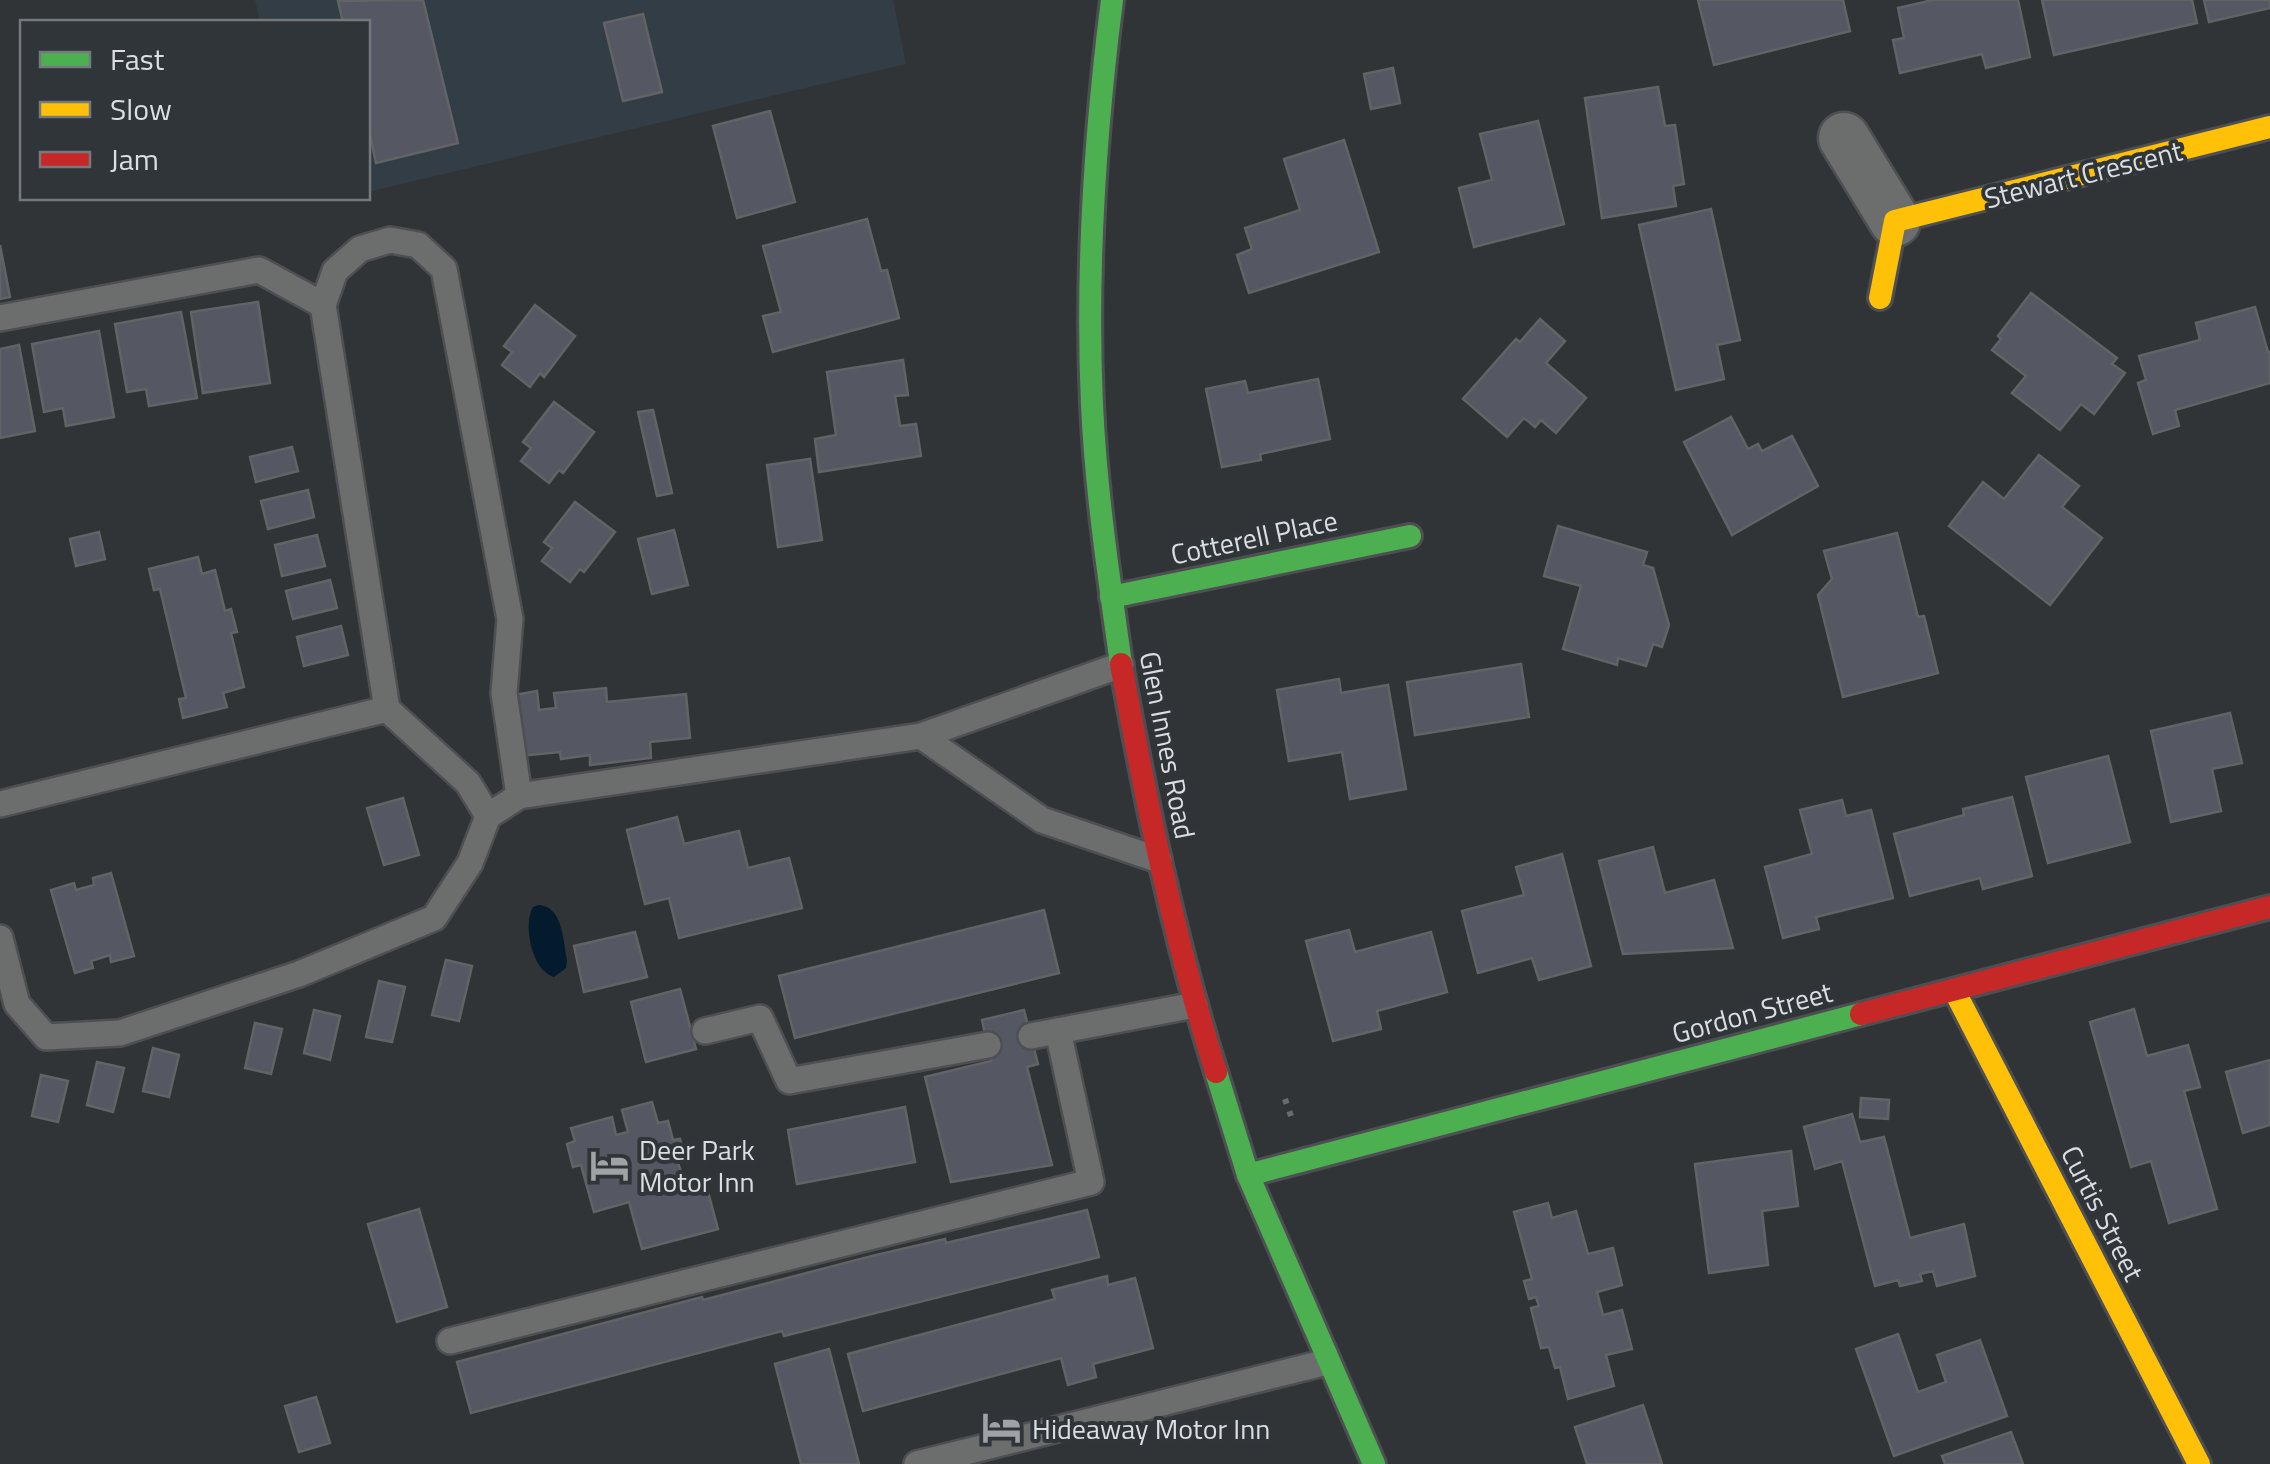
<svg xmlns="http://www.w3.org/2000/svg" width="2270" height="1464" viewBox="0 0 2270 1464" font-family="'Titillium Web',sans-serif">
<rect width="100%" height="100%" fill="#313437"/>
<path fill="#333d45" d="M255 0H893L906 64 368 192V22H260Z"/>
<path fill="#041b2d" d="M539 905C563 907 563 940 567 960L566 968 554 977C533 972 522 926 533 907Z"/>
<g fill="#555762" stroke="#616365" stroke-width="2.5">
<path d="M423 0 458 143 376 163 368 125V22H343L338 1Z"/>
<path d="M1698 0H1843L1850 31 1714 65Z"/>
<path d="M1933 0H2018L2030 57 1986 68 1982 54 1900 73 1893 40 1904 38 1898 8Z"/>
<path d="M2042 0H2192L2197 23 2054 55Z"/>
<path d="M2204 0H2270V8L2209 22Z"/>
<path d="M643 14 662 92 623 101 604 23Z"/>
<path d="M1393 68 1400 103 1371 109 1364 74Z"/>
<path d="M1658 87 1665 126 1675 125 1684 184 1673 186 1676 206 1602 218 1585 98Z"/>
<path d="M770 111 795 202 737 218 713 126Z"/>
<path d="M1538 121 1564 224 1474 247 1459 188 1492 180 1480 134Z"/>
<path d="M1344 140 1379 252 1249 293 1237 255 1252 249 1245 228 1300 210 1284 159Z"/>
<path d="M1711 209 1740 340 1717 345 1724 379 1676 390 1639 225Z"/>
<path d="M867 219 881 271 887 270 899 318 773 352 763 316 781 312 763 246Z"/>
<path d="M0 245 10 297 0 299Z"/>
<path d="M2031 293 2117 358 2112 364 2125 373 2094 414 2081 404 2060 430 2012 393 2026 376 1992 350 2001 339 1998 336Z"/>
<path d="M258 302 270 383 203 393 191 312Z"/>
<path d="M535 305 575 336 544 377 540 373 530 387 502 365 512 352 504 346Z"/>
<path d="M2255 307 2268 352H2270V383L2175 410 2179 426 2153 434 2138 383 2146 380 2139 356 2200 340 2196 323Z"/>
<path d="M181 312 197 398 149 406 146 389 127 392 115 324Z"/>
<path d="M1540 319 1565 341 1546 363 1586 398 1556 433 1541 420 1535 427 1524 418 1507 437 1463 399 1516 339 1520 342Z"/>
<path d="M99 331 114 417 66 426 63 408 44 412 32 344Z"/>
<path d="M19 345 35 431 0 438V349Z"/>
<path d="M903 360 908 395 895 396 900 426 916 424 921 456 819 472 815 439 836 435 827 372Z"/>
<path d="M1318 379 1330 439 1260 454 1261 460 1222 467 1206 389 1245 381 1248 393Z"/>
<path d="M554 402 594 432 563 473 559 470 549 483 521 461 531 448 523 442Z"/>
<path d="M653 410 672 493 657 496 638 412Z"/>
<path d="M1731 417 1748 449 1758 444 1762 451 1792 436 1818 486 1732 535 1684 442Z"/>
<path d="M292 447 298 471 256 482 250 457Z"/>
<path d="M2039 455 2079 486 2062 507 2102 538 2050 605 1949 526 1983 482 2004 499Z"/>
<path d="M810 459 822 540 778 547 767 465Z"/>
<path d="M308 490 314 517 268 529 261 501Z"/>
<path d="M575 502 615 532 584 572 580 569 570 582 542 561 552 548 544 542Z"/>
<path d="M1558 526 1647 552 1643 565 1653 568 1669 625 1662 647 1653 644 1646 666 1618 658 1617 665 1563 649 1581 586 1544 576Z"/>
<path d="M674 530 688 585 652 594 638 539Z"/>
<path d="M99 532 105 559 76 566 70 539Z"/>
<path d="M1897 533 1918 617 1924 616 1938 673 1843 697 1818 595 1832 579 1824 551Z"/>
<path d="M317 535 325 566 282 576 275 545Z"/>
<path d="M198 557 202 574 215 570 225 611 231 609 237 632 231 633 244 687 223 693 227 707 183 718 179 699 186 698 160 589 154 590 149 569Z"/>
<path d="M330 580 337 608 293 619 286 591Z"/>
<path d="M341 626 348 655 304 666 297 637Z"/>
<path d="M1521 664 1529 717 1415 735 1407 682Z"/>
<path d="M1339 679 1341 693 1388 685 1406 789 1350 799 1342 752 1289 761 1277 690Z"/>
<path d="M606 688 607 702 686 694 690 738 650 742 651 758 590 765V755L561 759 560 752 520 756 514 695 537 691 539 710 556 708 554 693Z"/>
<path d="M2230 713 2242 763 2212 769 2221 811 2171 822 2151 731Z"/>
<path d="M2108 756 2130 842 2048 863 2026 777Z"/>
<path d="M2012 797 2032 876 1983 889 1980 878 1910 896 1894 834 1964 815 1963 809Z"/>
<path d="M403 798 419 855 384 865 367 808Z"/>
<path d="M1842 800 1846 816 1871 810 1893 898 1816 917 1819 929 1783 938 1765 867 1812 854 1800 810Z"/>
<path d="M677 817 684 844 739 831 748 868 789 858 802 908 679 938 669 898 645 904 627 830Z"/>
<path d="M1653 847 1665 893 1714 880 1733 948 1623 954 1599 861Z"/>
<path d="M1562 854 1591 966 1539 980 1532 958 1478 973 1462 911 1524 895 1516 867Z"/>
<path d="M111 873 134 956 111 962 110 955 91 961 93 968 75 973 51 890 74 883 76 890 94 885 93 878Z"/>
<path d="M1044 910 1059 973 795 1038 779 976Z"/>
<path d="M1349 930 1355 952 1431 932 1447 992 1377 1011 1381 1029 1333 1041 1306 941Z"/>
<path d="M635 932 647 977 584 992 574 946Z"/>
<path d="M446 960 472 966 459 1021 432 1015Z"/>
<path d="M379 981 405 987 392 1042 366 1037Z"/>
<path d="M680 989 696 1049 646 1062 631 1002Z"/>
<path d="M2134 1009 2147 1056 2188 1045 2200 1087 2184 1091 2217 1209 2169 1223 2151 1161 2131 1167 2090 1022Z"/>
<path d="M314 1010 340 1016 330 1060 304 1053Z"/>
<path d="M1024 1010 1038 1064 1027 1067 1052 1165 951 1182 925 1077 991 1061 982 1020Z"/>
<path d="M255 1023 282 1029 271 1074 245 1068Z"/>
<path d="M153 1048 179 1055 169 1097 143 1091Z"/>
<path d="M2270 1060V1125L2243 1133 2226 1072Z"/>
<path d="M97 1062 124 1068 113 1112 87 1105Z"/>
<path d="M41 1075 68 1081 58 1122 32 1116Z"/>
<path d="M1861 1098 1889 1100 1888 1119 1860 1117Z"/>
<path d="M652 1102 658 1123 668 1121 673 1140 680 1139 686 1159 678 1162 684 1183 704 1177 718 1229 642 1249 629 1202 594 1212 581 1165 573 1167 567 1144 575 1141 571 1128 612 1117 616 1135 628 1132 622 1110Z"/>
<path d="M905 1107 915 1162 797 1184 788 1130Z"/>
<path d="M1852 1114 1860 1142 1884 1137 1910 1238 1964 1224 1975 1276 1937 1286 1933 1271 1920 1274 1922 1281 1900 1286 1898 1280 1875 1286 1842 1161 1815 1169 1804 1127Z"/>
<path d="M1791 1151 1798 1206 1762 1211 1768 1265 1709 1273 1695 1164Z"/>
<path d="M1548 1203 1552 1218 1576 1211 1588 1254 1613 1248 1622 1285 1597 1292 1603 1315 1622 1310 1632 1349 1606 1355 1614 1386 1568 1399 1560 1367 1555 1368 1549 1347 1541 1348 1531 1308 1539 1306 1536 1297 1529 1299 1524 1281 1532 1279 1514 1212Z"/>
<path d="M419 1209 447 1307 397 1322 368 1224Z"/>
<path d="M1087 1210 1099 1257 784 1336 782 1331 471 1413 457 1362 702 1297 703 1300 872 1256 945 1239 946 1243Z"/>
<path d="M1107 1276 1108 1285 1135 1278 1153 1348 1093 1364 1096 1377 1068 1385 1061 1358 863 1411 848 1354 1055 1299 1052 1290Z"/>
<path d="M1898 1334 1918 1392 1946 1382 1937 1355 1980 1340 2007 1416 1894 1456 1856 1349Z"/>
<path d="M829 1349 859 1464H801L775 1364Z"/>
<path d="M316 1397 330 1443 299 1452 285 1406Z"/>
<path d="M1643 1405 1662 1464H1587L1575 1427Z"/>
<path d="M2011 1432 2023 1464H1945L1942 1456Z"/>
</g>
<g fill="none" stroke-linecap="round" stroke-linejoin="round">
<defs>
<g id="lane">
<path d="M323 305 387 709"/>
<path d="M0 318 259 270 323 305 335 271 360 249 390 240 418 245 444 269 510 619 504 693 519 796"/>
<path d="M921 736 1042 820 1159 860"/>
<path d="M0 804 387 709 468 783 488 816"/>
<path d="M0 938 17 1004 46 1037 120 1033 299 974 434 918 470 863 488 816 519 796 921 736 1121 665"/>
<path d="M705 1031 760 1018 789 1081 988 1045"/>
<path d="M1031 1036 1195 1005"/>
<path d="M450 1341 1091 1182 1058 1031"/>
<path d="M917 1464 1327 1362"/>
</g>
<path id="street" d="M1844 138 1895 221"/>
<g id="fast">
<path d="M1112 0C1095 133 1086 271 1092 405 1096 492 1109 578 1121 664"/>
<path d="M1111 597 1410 536"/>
<path d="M1216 1072 1248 1175 1374 1464"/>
<path d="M1248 1175 1861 1014"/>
</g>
<g id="slow">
<path d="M1880 298 1895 221 2270 127"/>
<path d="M1954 990 2199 1464"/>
</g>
<g id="jam">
<path d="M1121 664C1146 802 1174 939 1216 1072"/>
<path d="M1861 1014 2270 907"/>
</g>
</defs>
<use href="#lane" stroke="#4d4f52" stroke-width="30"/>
<use href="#street" stroke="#4d4f52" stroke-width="55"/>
<use href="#fast" stroke="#4d4f52" stroke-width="28"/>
<use href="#slow" stroke="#4d4f52" stroke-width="28"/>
<use href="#jam" stroke="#4d4f52" stroke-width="28"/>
<path stroke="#6a6b6d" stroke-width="6" stroke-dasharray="5 8" stroke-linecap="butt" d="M1285 1099 1291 1116"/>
<use href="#lane" stroke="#6c6d6d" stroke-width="25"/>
<use href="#street" stroke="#6c6d6d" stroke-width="50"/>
<use href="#fast" stroke="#4caf50" stroke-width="22"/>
<use href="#slow" stroke="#ffc107" stroke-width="22"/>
<use href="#jam" stroke="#c62828" stroke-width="22"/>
</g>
<defs>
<symbol id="hotel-bare" viewBox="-9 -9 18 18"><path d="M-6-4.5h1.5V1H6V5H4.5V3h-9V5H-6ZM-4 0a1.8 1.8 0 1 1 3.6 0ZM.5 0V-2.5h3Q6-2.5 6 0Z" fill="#a0a3a6" stroke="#2f3539" stroke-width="2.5" paint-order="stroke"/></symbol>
</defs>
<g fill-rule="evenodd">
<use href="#hotel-bare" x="582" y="1138" width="55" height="55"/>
<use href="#hotel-bare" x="974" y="1400" width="55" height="55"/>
</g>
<g text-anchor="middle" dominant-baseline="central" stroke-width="8" stroke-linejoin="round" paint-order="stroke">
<g font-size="28" fill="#dbdfe2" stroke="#2f3539">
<text transform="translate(2083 174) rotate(-14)">Stewart Crescent</text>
<text transform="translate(1254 537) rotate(-12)">Cotterell Place</text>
<text transform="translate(1168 745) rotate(79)">Glen Innes Road</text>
<text transform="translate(1752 1012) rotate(-15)">Gordon Street</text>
<text transform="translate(2103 1213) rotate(63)">Curtis Street</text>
</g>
<g font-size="28" fill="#dbdfe2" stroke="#2f3539" text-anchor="start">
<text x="639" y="1149">Deer Park<tspan x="639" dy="32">Motor Inn</tspan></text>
<text x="1032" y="1428">Hideaway Motor Inn</text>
</g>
</g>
<rect x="20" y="20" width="350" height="180" fill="#2f3539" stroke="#74797d" stroke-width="2.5"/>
<rect x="40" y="52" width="50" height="15" fill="#4caf50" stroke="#74797d" stroke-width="2.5"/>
<text x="110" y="70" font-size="30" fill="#dbdfe2">Fast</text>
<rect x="40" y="102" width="50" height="15" fill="#ffc107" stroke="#74797d" stroke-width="2.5"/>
<text x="110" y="120" font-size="30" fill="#dbdfe2">Slow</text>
<rect x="40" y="152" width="50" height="15" fill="#c62828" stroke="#74797d" stroke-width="2.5"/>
<text x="110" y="170" font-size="30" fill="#dbdfe2">Jam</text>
</svg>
